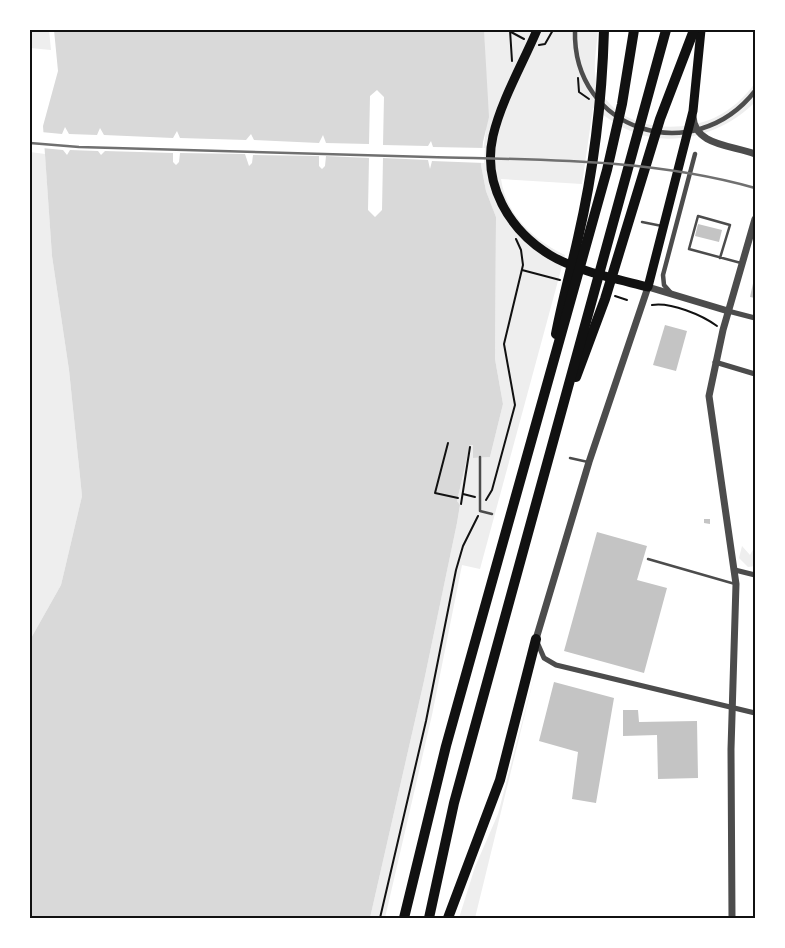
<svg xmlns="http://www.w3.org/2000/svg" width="785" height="948" viewBox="0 0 785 948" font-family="'DejaVu Sans',sans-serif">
<rect width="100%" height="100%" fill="#fff"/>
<g fill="#eee">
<path d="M30 30H49L51 50 30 48Z"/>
<path d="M484 30H598C597 46 592 69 597 84 615 129 675 135 714 118 731 110 744 98 755 83V102C723 135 669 150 626 129 615 124 604 115 593 108L582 184 501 179C506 215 534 240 565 255L480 569 462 565 432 715 385 918H370L424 681 457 523 460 505 457 501 470 445H473V458L490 457 503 404 495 359 496 217 486 191 481 165 486 130Z"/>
<path d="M30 152 45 154 52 256 69 370 82 496 61 585 30 640Z"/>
<path d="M742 546 750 555 755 546V566L748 567 739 558Z"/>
<path d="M535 673 475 918H459L475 867 498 814Z"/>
</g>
<path fill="#d9d9d9" d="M54 30H484L489 117 483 142 481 165 486 191 496 217 495 359 503 404 490 457 473 458V445H470L457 501 460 505 457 523 424 681 370 918H30V640L61 585 82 496 69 370 52 256 43 126 58 71Z"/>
<path fill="#fff" d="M377 90 384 97 383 145 428 146 431 141 433 147 485 148 484 163 432 161 430 169 428 160 383 158 382 210 375 217 368 210 369 158 326 156 325 166 322 169 319 166V156L253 155 252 163 249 166 245 154 180 153 179 162 176 165 173 162V153L105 151 101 155 98 151 70 150 67 155 63 150 42 148 41 132 62 134 65 127 69 134 97 135 100 128 104 135 173 138 177 131 180 138 246 140 251 134 254 140 319 143 323 135 326 143 369 144 370 96Z"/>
<g fill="#c4c4c4">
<path d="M698 224 722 230 719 242 695 236Z"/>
<path d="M754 279 755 280V298L750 297Z"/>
<path d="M665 325 687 331 676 371 653 365Z"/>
<path d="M704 519H710V524L704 523Z"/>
<path d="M597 532 647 546 637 580 667 588 644 673 564 651Z"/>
<path d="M554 682 614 698 596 803 572 799 578 752 539 741Z"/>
<path d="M623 710H638L639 722 697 721 698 778 658 779 657 735 623 736Z"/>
</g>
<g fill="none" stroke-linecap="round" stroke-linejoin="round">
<g stroke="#111" stroke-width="2">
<path d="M510 30 512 61"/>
<path d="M511 32 524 39"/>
<path d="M539 45 545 44 553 30"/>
<path d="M578 78 579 92 589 99"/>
<path d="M522 270 560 280"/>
<path d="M615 296 627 300"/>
<path d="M652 305C671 302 702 315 717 326"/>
<path d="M448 443 435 493 458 498"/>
<path d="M463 494 475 497"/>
<path d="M486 500 492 490 515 405 504 344 523 265 521 250 516 239"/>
<path d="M461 504 470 447"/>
<path d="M380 918 426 721 456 570 463 546 478 516"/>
</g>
<g stroke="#4c4c4c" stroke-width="2.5">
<path d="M642 222 662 226"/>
<path d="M720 258 730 225 698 216 689 249 741 263"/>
<path d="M480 457V511L492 514"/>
<path d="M570 458 588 462"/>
<path d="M648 559 735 584"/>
</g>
<g stroke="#4c4c4c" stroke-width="4.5">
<path d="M575 30C572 132 694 169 755 91"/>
<path d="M671 293 664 285 663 275 695 154"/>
</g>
<g stroke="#4c4c4c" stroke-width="5">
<path d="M728 311 755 318"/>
<path d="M715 362 755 374"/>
<path d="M735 570 755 575"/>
<path d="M537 642 544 658 556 665 755 713"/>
</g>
<g stroke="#4c4c4c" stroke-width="7">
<path d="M693 116C694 146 733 145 755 154"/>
<path d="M536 639 589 462 648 287 728 311"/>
<path d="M732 918 731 749 736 584 709 396 723 330 755 219"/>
</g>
<path stroke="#111" stroke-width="9" d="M537 30C523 63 501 101 493 136 482 184 509 230 550 255 576 271 617 279 648 287L693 111 701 30"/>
<g stroke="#111" stroke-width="10">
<path d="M556 334C562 302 571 270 578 238 594 169 602 100 604 30"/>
<path d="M576 377 605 299 660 119 694 30"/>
<path d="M404 918 446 746 607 170 622 104 634 30"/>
<path d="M429 918 454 803 666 30"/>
<path d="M448 918 500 780 536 639"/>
</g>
<path stroke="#707070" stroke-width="2.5" d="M30 143 79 147C196 150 313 154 429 157 539 160 649 158 755 188"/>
</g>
<rect width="785" height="948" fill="none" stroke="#ffffff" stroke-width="62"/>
<rect x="31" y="31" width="723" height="886" fill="none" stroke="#111" stroke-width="2"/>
</svg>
